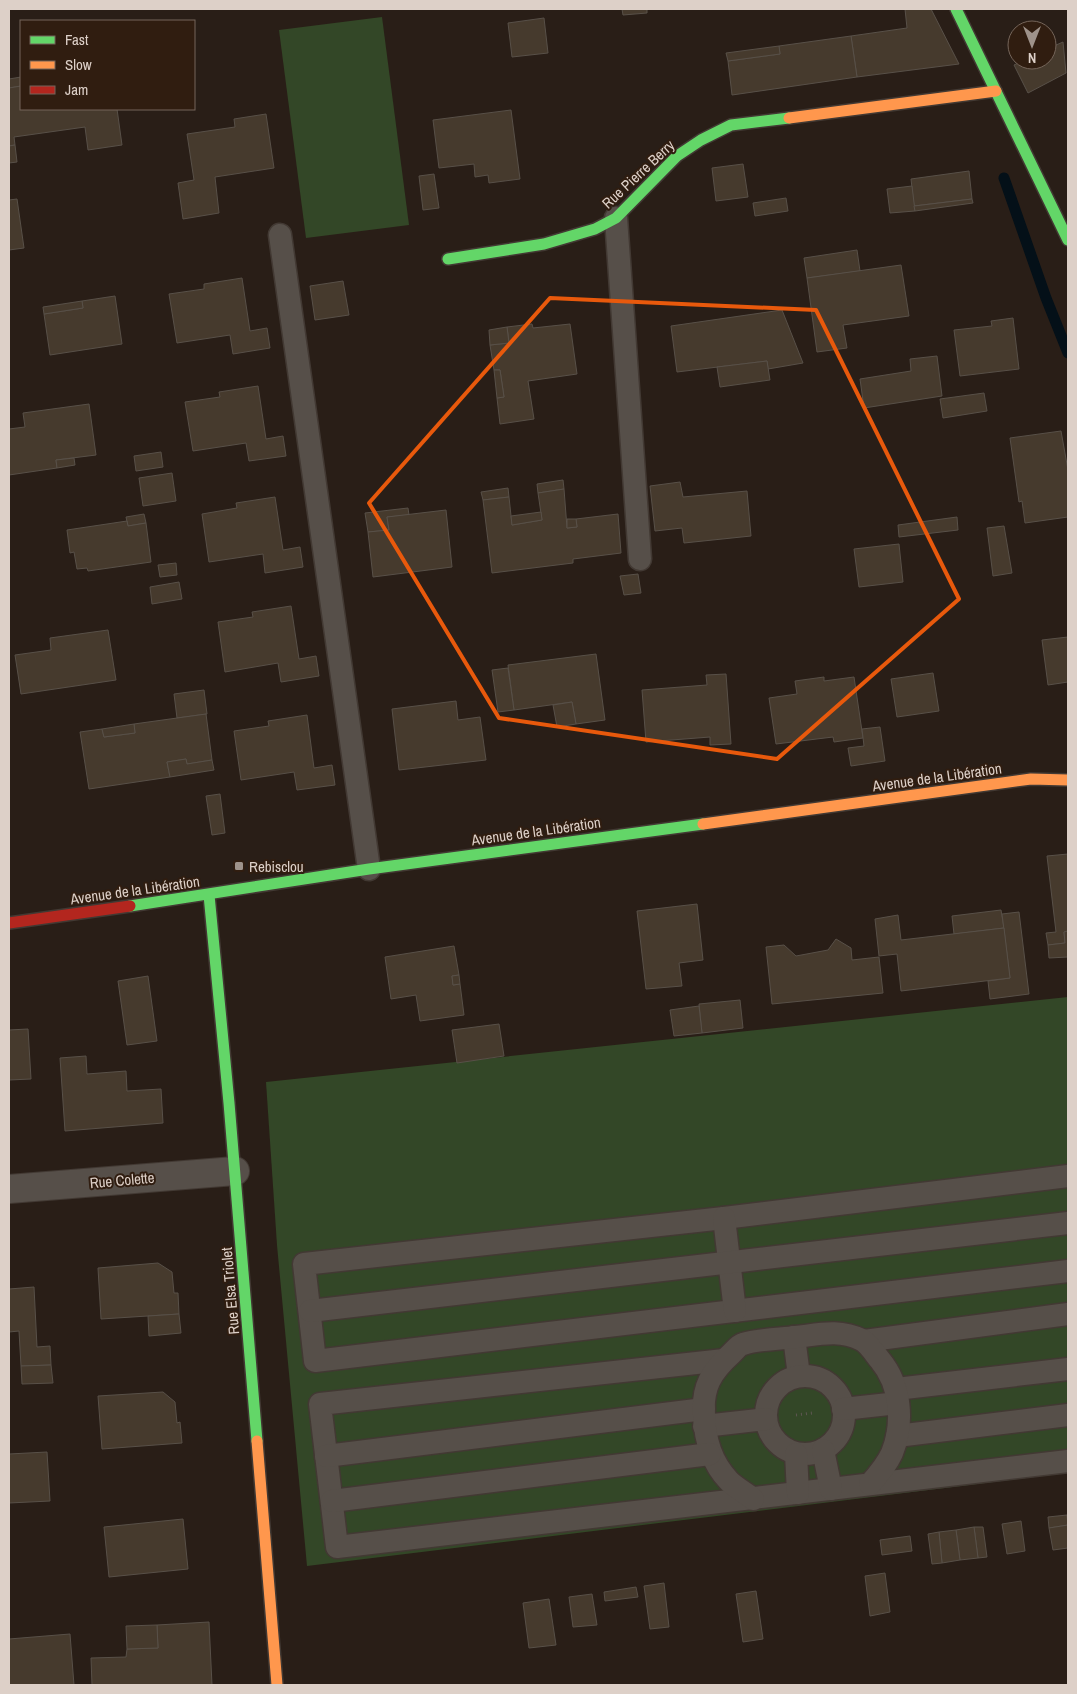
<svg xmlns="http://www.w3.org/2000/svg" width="1077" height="1694" viewBox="0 0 1077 1694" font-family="'Archivo Narrow',sans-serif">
<rect width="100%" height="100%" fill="#291e17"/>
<g fill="#334727">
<path d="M382 17 409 225 306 238 279 30Z"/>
<path d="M1068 997V1473L307 1566 277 1245 266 1082Z"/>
</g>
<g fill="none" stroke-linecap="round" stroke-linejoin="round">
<path stroke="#041018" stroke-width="11" d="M1004 178 1046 298 1068 353"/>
</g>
<g fill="#463a2d" stroke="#585048">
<path d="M622 9H647V13L623 15Z"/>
<path d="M905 9H931L959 64 857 77 851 36 907 28Z"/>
<path d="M544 18 548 53 512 57 508 23Z"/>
<path d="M851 36 857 77 732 95 728 61 780 54 779 46Z"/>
<path d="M1063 42 1066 73 1028 93 1014 65 1025 60H1047V49Z"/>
<path d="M779 46 780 54 728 61 726 53Z"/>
<path d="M21 77V86L9 88V79Z"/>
<path d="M21 86V109H117L122 145 88 150 85 127 14 137 15 145 9 146V88Z"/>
<path d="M511 110 520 179 489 183 488 175 475 177 474 164 439 168 433 120Z"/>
<path d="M266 114 274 168 215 177 219 213 183 219 178 183 194 180 187 134 235 127 234 119Z"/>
<path d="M15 145 17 162 9 163V146Z"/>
<path d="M743 164 748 197 716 201 712 168Z"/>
<path d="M969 171 972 199 914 206 911 179Z"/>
<path d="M434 174 439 208 423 210 419 176Z"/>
<path d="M912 186 915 211 890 213 887 189Z"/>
<path d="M786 198 788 211 755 216 753 203Z"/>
<path d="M17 199 24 248 9 250V200Z"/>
<path d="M972 199 973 203 915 211 914 206Z"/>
<path d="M857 250 860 271 807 278 804 258Z"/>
<path d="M901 265 909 316 843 325 847 348 817 352 807 278Z"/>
<path d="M242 278 250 331 267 328 270 348 233 354 230 335 177 343 169 294 204 289V284Z"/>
<path d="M343 281 349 315 315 320 310 286Z"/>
<path d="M115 296 122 344 50 355 44 314 83 308 82 301Z"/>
<path d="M82 301 83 308 44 314 43 307Z"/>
<path d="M782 310 803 363 768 369 767 361 677 372 671 326Z"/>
<path d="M1013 318 1019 369 960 376 954 330 992 326 991 321Z"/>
<path d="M532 324 533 328 570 324 577 374 528 381 534 419 500 424 497 398 504 397 500 370H494L490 345 509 343 507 327Z"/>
<path d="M507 327 509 343 490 345 489 330Z"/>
<path d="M937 356 942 396 864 408 860 379 911 371 910 359Z"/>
<path d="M767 361 770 380 720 387 717 367Z"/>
<path d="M494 370H500L504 397 497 398Z"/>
<path d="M258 386 266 439 283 436 286 456 249 461 246 443 193 451 185 402 220 397 219 392Z"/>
<path d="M984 393 987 411 943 418 940 399Z"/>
<path d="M89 404 96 455 56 460 57 468 9 475V429L25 427 23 413Z"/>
<path d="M1061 431 1068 470V517L1025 523 1022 501 1019 502 1010 438Z"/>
<path d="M161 452 163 467 136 471 134 456Z"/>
<path d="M74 458 75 465 57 468 56 460Z"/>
<path d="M172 473 176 501 143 506 139 478Z"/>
<path d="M563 480 564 489 538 493 537 484Z"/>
<path d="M680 482 683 497 747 491 751 536 684 543 682 528 655 531 650 486Z"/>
<path d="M508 488 509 497 483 500 481 492Z"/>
<path d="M564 489 567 528 577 527 576 519 618 514 621 553 573 559V563L492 573 483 500 509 497 512 525 542 520 538 493Z"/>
<path d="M275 497 283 550 300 547 303 567 265 573 263 554 209 562 202 514 237 508 236 503Z"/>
<path d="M408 508 409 515 387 517 389 530 368 532 365 513Z"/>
<path d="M446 510 452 567 373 577 368 532 389 530 387 517Z"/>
<path d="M541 512 542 520 512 525 511 516Z"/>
<path d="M144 514 146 523 128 526 126 517Z"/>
<path d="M957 517 958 530 899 537 898 525Z"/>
<path d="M567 519H576L577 527 567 528Z"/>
<path d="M127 521 128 526 146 523 151 562 88 571 87 568 77 569 74 552 70 553 67 530Z"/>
<path d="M1004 526 1012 573 993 576 987 528Z"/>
<path d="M899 544 903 582 859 587 854 549Z"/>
<path d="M176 563 177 575 160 577 158 565Z"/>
<path d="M638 574 641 593 624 595 620 576Z"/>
<path d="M179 582 182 599 152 604 150 587Z"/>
<path d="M291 606 299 659 316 656 319 676 281 682 278 663 225 672 218 622 253 617 252 612Z"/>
<path d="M108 630 116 680 21 694 15 655 51 650 50 638Z"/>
<path d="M1068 637V682L1048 685 1042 640Z"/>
<path d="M596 654 605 720 576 724 572 702 514 710 508 665Z"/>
<path d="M508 668 514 710 498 712 492 670Z"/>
<path d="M933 673 939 711 897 717 891 679Z"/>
<path d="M726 674 731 744 710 745V737L646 742 642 690 707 685 706 675Z"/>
<path d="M824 677V681L854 677 863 738 834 742 833 737 776 744 769 698 797 694 795 681Z"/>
<path d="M204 690 207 714 177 718 174 694Z"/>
<path d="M456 701 458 720 480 717 486 760 399 770 392 709Z"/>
<path d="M572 702 576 724 557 727 553 705Z"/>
<path d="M206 714 212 760 187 764 186 759 167 762 170 777 89 789 80 732 102 729 104 737 135 733 134 724Z"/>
<path d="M307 715 314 768 332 765 335 785 297 790 294 772 241 780 234 731 269 726 268 721Z"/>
<path d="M134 724 135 733 104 737 102 729Z"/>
<path d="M880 727 885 761 851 766 848 748 864 746 862 729Z"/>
<path d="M186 759 187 764 212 760 214 770 170 777 167 762Z"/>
<path d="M220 794 225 833 212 835 206 796Z"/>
<path d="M1068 854V931L1064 932 1065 943 1048 945 1046 933 1056 932 1047 856Z"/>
<path d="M697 904 703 960 679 963 682 986 646 989 637 911Z"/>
<path d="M1001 910 1004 928 954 934 952 916Z"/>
<path d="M1019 912 1029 994 990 999 988 981 1010 978 1002 914Z"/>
<path d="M898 915 901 940 1004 928 1010 978 901 991 897 954 879 956 875 919Z"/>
<path d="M1068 931V957L1049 958 1048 945 1065 943 1064 932Z"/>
<path d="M836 939 851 948 852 960 879 957 883 993 772 1004 766 947 784 945 796 956 828 950Z"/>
<path d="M454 946 459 975 452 976 453 985 460 984 464 1015 420 1021 416 995 391 999 385 957Z"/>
<path d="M459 975 460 984 453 985 452 976Z"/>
<path d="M148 976 157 1041 127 1045 118 981Z"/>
<path d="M740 1000 743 1028 702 1033 699 1004Z"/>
<path d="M699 1006 702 1033 674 1036 670 1010Z"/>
<path d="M499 1024 504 1056 457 1063 452 1030Z"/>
<path d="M28 1029 31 1079 9 1080V1030Z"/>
<path d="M86 1056 87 1074 126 1071 127 1091 161 1089 163 1123 65 1131 60 1058Z"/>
<path d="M158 1263 172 1272 174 1293H178L179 1314 101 1319 98 1268Z"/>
<path d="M34 1287 37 1347 50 1346 51 1365 21 1366 19 1331 9 1332V1289Z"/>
<path d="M179 1314 181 1333 149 1336 148 1316Z"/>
<path d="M51 1365 53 1383 22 1384 21 1366Z"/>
<path d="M163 1392 175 1402 177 1423 180 1422 182 1443 102 1449 98 1396Z"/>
<path d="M47 1452 50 1501 9 1503V1454Z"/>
<path d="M1067 1515 1068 1525 1049 1528 1048 1517Z"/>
<path d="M183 1519 188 1569 109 1577 104 1527Z"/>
<path d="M1021 1521 1025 1551 1007 1554 1002 1524Z"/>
<path d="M1068 1525V1548L1053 1550 1049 1528Z"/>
<path d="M974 1527H983L987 1557 978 1558Z"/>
<path d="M974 1527 978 1558 960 1560 956 1530Z"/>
<path d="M956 1530 960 1560 942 1563 939 1532Z"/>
<path d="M939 1532 942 1563 932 1564 928 1534Z"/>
<path d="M910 1536 912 1551 882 1555 880 1540Z"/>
<path d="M885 1573 890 1612 870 1616 865 1576Z"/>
<path d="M664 1583 669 1627 650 1629 644 1586Z"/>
<path d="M636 1587 638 1597 605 1601 604 1592Z"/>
<path d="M756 1591 763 1639 743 1642 736 1594Z"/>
<path d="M592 1594 597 1625 573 1627 569 1597Z"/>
<path d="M549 1599 556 1645 529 1648 523 1603Z"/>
<path d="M209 1622 212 1685H92L91 1658 126 1657 127 1649 158 1648 157 1625Z"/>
<path d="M157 1625 158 1648 127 1649 126 1626Z"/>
<path d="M70 1634 74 1685H9V1639Z"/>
</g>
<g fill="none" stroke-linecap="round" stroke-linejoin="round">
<defs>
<g id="lane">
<path d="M616 218 640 559"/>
<path d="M280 235 369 869"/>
<path d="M1068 1176 724 1218 304 1264 315 1361 1068 1271"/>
<path d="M724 1218 735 1311"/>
<path d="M310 1311 1068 1223"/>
<path d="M794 1337 799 1376"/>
<path d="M864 1341 1068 1314"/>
<path d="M724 1360 320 1404 337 1547 1068 1461"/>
<circle cx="805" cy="1415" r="39"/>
<path d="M896 1389 1068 1369"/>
<path d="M843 1409 898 1403"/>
<path d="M704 1426 766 1419"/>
<path d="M897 1436 1068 1415"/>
<path d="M823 1450 831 1489"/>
<path d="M796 1454 798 1493"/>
<path d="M326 1456 704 1409"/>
<path d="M753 1499C746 1493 736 1488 729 1481 711 1462 705 1440 704 1415 702 1387 711 1372 732 1353 735 1350 739 1345 743 1344 758 1339 780 1339 796 1337 821 1334 839 1329 862 1340 869 1344 875 1354 880 1360 901 1385 904 1423 892 1453 887 1464 878 1475 870 1484"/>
<path d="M332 1501 710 1454"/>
</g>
<path id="street" d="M9 1189 235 1171"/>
<g id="fast">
<path d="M956 9 1068 240"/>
<path d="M448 259 544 244 595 229 616 218 677 156 701 140 731 125 789 118"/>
<path d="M209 895 229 1103 257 1441"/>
<path d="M130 906 369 869 703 824"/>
</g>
<g id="slow">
<path d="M789 118 996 91"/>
<path d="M703 824 1031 779 1068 780"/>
<path d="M257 1441 277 1685"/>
</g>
<path id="jam" d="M9 923 130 906"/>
</defs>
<use href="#lane" stroke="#423933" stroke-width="25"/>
<use href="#street" stroke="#423933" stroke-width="30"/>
<use href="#fast" stroke="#423933" stroke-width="14"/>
<use href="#slow" stroke="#423933" stroke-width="14"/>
<use href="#jam" stroke="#423933" stroke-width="14"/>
<path stroke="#5e5752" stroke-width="3" stroke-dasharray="1 4" stroke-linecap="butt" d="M796 1415 812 1413"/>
<use href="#lane" stroke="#564f49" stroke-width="22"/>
<use href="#street" stroke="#564f49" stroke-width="28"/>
<use href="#fast" stroke="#63d668" stroke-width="11"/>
<use href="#slow" stroke="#ff974d" stroke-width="11"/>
<use href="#jam" stroke="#b3261e" stroke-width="11"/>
</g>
<path fill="none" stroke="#e8590c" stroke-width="4" stroke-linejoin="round" d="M550 298 816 310 959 599 777 759 499 718 369 503Z"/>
<rect fill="#9e928a" stroke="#301d10" stroke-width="2" x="234" y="861" width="10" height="10" rx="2.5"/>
<g text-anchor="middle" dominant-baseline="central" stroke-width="4" stroke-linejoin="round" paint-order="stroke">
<g font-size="15" fill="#ddd0c8" stroke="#301d10">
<text transform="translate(638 174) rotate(-43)">Rue Pierre Berry</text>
<text transform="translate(937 777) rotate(-8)">Avenue de la Libération</text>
<text transform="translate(536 831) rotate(-8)">Avenue de la Libération</text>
<text transform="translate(135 890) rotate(-8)">Avenue de la Libération</text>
<text transform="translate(122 1180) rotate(-5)">Rue Colette</text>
<text transform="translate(230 1291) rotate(-95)">Rue Elsa Triolet</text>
</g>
<g font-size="15" fill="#ddd0c8" stroke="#301d10" text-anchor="start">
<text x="249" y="866">Rebisclou</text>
</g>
</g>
<rect width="1077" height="1694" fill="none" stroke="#ddd0c8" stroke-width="20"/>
<rect x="20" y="20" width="175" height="90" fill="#301d10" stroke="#75655a"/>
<rect x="30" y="36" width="25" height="8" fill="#63d668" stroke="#75655a"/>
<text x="65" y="45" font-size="15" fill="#ddd0c8">Fast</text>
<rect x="30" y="61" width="25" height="8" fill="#ff974d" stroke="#75655a"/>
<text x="65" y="70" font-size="15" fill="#ddd0c8">Slow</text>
<rect x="30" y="86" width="25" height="8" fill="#b3261e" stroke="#75655a"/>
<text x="65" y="95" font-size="15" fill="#ddd0c8">Jam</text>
<g transform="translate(1032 45) rotate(180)"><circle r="24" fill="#301d10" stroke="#75655a"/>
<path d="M0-4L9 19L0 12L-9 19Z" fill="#9e928a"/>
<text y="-8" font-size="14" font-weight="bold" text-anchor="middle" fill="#ddd0c8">N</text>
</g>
</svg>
